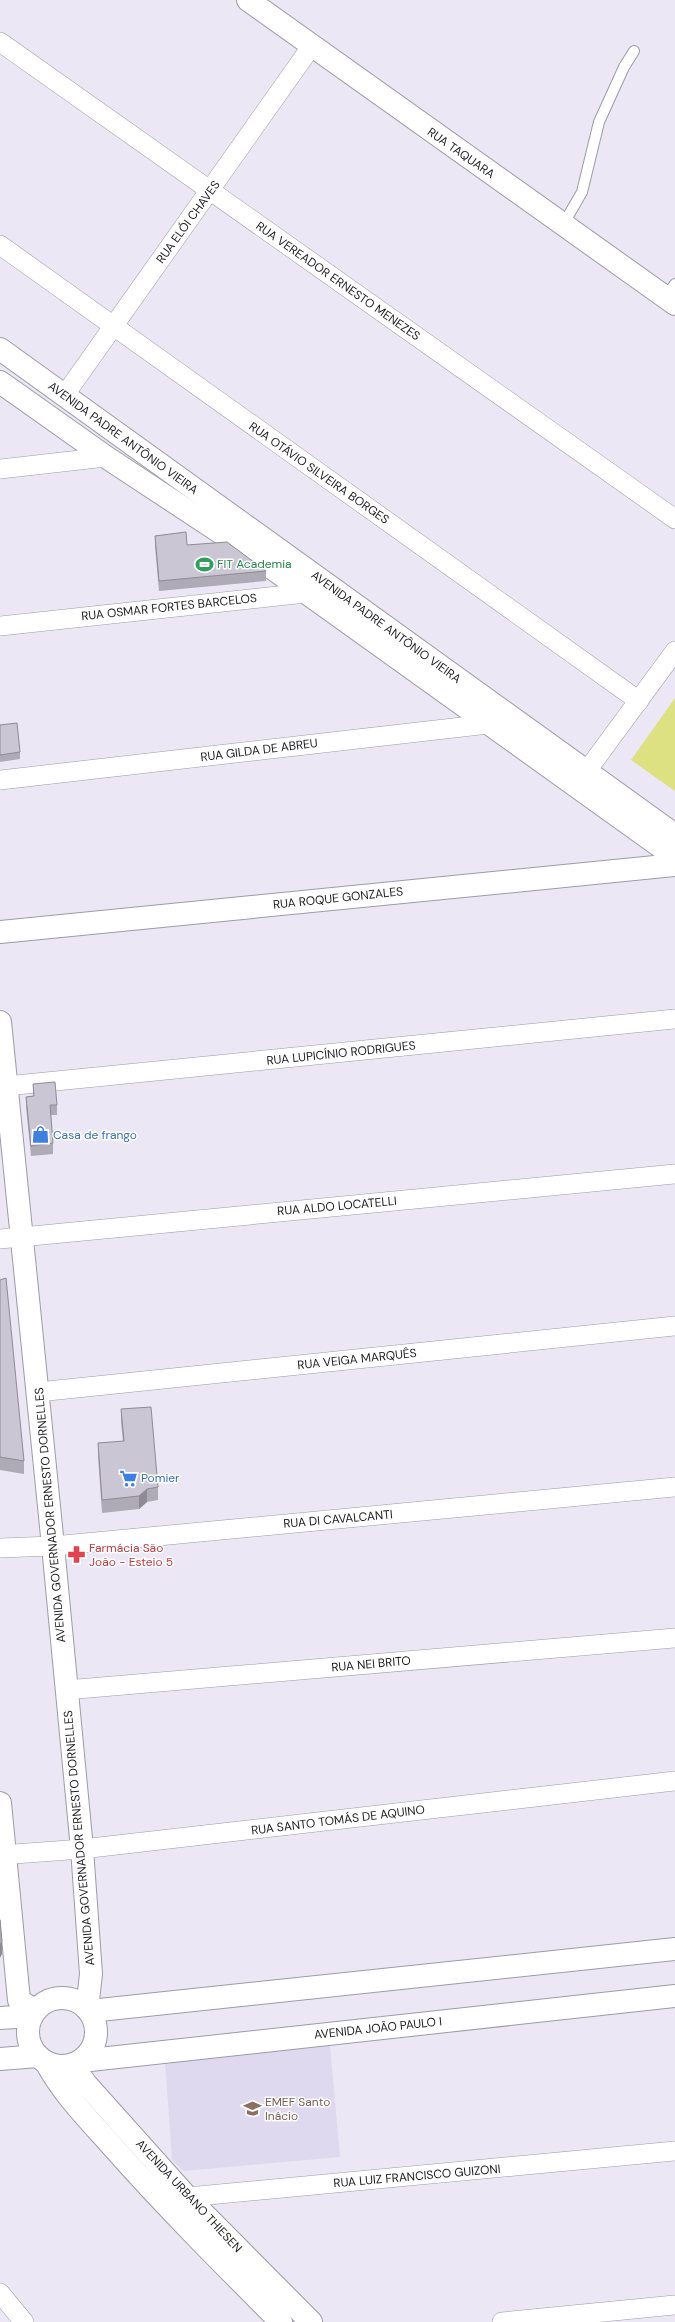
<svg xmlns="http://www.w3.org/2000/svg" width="675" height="2322" viewBox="0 0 675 2322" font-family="'DM Sans',sans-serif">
<rect width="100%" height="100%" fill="#ebe7f5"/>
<path fill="#ded9ee" d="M330 2045 340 2157 184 2171 172 2160 165 2061Z"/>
<path fill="#dde182" d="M675 698V791L631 760Z"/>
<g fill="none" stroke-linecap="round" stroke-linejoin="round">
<defs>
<g id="service">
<path d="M563 225 582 192 599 122 624 67 634 51"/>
<path d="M665 297 675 284"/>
</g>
<g id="minor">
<path d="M0 42 675 519"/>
<path d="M0 245 639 701"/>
<path d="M64 396 311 47"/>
<path d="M0 469 106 457"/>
<path d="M0 626 315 592"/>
<path d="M0 780 497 723"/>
<path d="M581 784 586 772 675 651"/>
<path d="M6 1086 675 1019"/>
<path d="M0 1239 675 1174"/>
<path d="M38 1392 675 1326"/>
<path d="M0 1548 53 1546 675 1487"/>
<path d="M66 1690 675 1638"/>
<path d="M0 1855 82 1849 675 1781"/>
<path d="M177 2198 675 2151"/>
<path d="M0 2293 24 2322"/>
<path d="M502 2322 675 2305"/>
</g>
<g id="tertiary">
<path d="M248 0 675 304"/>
<path d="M0 932 675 865"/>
<path d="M0 2018 32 2016"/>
<path d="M0 2059 38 2056"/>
<path d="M46 2062C63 2094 89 2120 113 2147 167 2208 224 2265 281 2322"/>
<path d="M72 2065 86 2084 188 2198 311 2322"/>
</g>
<g id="secondary">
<path d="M0 349 675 835"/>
<path d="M0 382 106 457 241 546 675 857"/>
<path d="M0 1022 53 1546 82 1849 91 1974 87 2009"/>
<path d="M0 1803 19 2000 35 2011"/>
<circle cx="62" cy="2032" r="34"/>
<path d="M90 2011 675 1949"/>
<path d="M81 2061 675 1996"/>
</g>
</defs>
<use href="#service" stroke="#9e9ba8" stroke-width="12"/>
<use href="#minor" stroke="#9e9ba8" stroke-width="20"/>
<use href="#tertiary" stroke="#9e9ba8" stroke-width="24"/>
<use href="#secondary" stroke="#9e9ba8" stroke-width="24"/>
<use href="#service" stroke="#fff" stroke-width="10"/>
<use href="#minor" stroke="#fff" stroke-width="19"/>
<use href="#tertiary" stroke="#fff" stroke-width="22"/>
<use href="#secondary" stroke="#fff" stroke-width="22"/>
</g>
<g fill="#aeaab6">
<path d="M155 536 266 571V581L159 591 155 546Z"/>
<path d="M0 725 20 752V759L0 762Z"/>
<path d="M33 1084 57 1105V1115H51L53 1143V1154L31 1156 26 1107V1097L33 1096Z"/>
<path d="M0 1280 24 1461V1474L0 1470Z"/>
<path d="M121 1409 158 1487V1500L147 1502 139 1509 102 1513 98 1456V1443L123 1442 121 1422Z"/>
</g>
<g fill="#8d8b94">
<path d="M147 1489V1502L139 1509V1496Z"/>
<path d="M2 1941V1954L0 1958V1945Z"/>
</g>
<g fill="#cac6d4" stroke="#8d8b94">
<path d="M186 532 187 545 227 542 266 571 159 581 155 536Z"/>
<path d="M17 723 20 752 0 755V725Z"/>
<path d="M55 1082 57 1105H50L53 1143 31 1146 26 1097 34 1096 33 1084Z"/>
<path d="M6 1278 24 1461 0 1457V1280Z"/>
<path d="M151 1407 158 1487 147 1489 139 1496 102 1500 98 1443 124 1441 121 1409Z"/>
<path d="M0 1920 2 1941 0 1945Z"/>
</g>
<defs>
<symbol id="stadium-bare" viewBox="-9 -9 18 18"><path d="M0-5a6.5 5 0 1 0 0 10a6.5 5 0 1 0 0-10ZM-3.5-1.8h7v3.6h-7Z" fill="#2e9e5b" stroke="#fff" stroke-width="2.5" paint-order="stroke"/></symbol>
<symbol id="shop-bare" viewBox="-9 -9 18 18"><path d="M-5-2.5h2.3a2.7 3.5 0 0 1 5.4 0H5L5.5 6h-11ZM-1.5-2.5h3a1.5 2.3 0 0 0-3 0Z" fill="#3f7fe0" stroke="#fff" stroke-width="2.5" paint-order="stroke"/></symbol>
<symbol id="supermarket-bare" viewBox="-9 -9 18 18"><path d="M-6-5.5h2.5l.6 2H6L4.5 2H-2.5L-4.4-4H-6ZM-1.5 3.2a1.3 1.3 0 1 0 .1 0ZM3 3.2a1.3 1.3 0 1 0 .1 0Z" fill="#3f7fe0" stroke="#fff" stroke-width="2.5" paint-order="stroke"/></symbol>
<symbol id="pharmacy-bare" viewBox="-9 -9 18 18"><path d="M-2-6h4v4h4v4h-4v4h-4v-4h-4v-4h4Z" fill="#e0444e" stroke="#fff" stroke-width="2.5" paint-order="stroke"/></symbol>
<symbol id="school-bare" viewBox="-9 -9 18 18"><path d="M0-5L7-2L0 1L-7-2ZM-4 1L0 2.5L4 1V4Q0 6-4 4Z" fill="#8d6e63" stroke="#fff" stroke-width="2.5" paint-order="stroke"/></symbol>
</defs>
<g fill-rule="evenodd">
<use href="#stadium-bare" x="192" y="552" width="25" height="25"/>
<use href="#shop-bare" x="28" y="1122" width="25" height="25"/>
<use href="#supermarket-bare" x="116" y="1466" width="25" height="25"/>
<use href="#pharmacy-bare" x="64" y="1542" width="25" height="25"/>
<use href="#school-bare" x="240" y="2096" width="25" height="25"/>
</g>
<g text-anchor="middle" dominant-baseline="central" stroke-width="3" stroke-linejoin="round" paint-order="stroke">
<g font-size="12" fill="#1d1c20" stroke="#fff">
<text transform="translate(461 153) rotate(35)">RUA TAQUARA</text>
<text transform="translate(188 222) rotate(-54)">RUA ELÓI CHAVES</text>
<text transform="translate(338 281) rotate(35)">RUA VEREADOR ERNESTO MENEZES</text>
<text transform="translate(123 438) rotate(36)">AVENIDA PADRE ANTÔNIO VIEIRA</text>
<text transform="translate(319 473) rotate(35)">RUA OTÁVIO SILVEIRA BORGES</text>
<text transform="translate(169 607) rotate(-6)">RUA OSMAR FORTES BARCELOS</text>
<text transform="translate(386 627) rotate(36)">AVENIDA PADRE ANTÔNIO VIEIRA</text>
<text transform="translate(259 750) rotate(-7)">RUA GILDA DE ABREU</text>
<text transform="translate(338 898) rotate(-6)">RUA ROQUE GONZALES</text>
<text transform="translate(341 1053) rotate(-6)">RUA LUPICÍNIO RODRIGUES</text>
<text transform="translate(337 1206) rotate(-5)">RUA ALDO LOCATELLI</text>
<text transform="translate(357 1359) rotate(-6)">RUA VEIGA MARQUÊS</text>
<text transform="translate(50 1515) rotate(-95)">AVENIDA GOVERNADOR ERNESTO DORNELLES</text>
<text transform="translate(338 1519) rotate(-5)">RUA DI CAVALCANTI</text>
<text transform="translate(371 1664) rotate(-5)">RUA NEI BRITO</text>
<text transform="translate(338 1820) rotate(-7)">RUA SANTO TOMÁS DE AQUINO</text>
<text transform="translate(79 1838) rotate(-95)">AVENIDA GOVERNADOR ERNESTO DORNELLES</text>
<text transform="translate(378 2028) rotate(-6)">AVENIDA JOÃO PAULO I</text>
<text transform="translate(417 2176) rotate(-5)">RUA LUIZ FRANCISCO GUIZONI</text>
<text transform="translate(189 2196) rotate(47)">AVENIDA URBANO THIESEN</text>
</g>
<g font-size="12" fill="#27864d" stroke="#fff" text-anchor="start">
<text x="217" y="564">FIT Academia</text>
</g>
<g font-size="12" fill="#366cbe" stroke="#fff" text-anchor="start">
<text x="53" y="1135">Casa de frango</text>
<text x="141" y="1478">Pomier</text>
</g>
<g font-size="12" fill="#be3a42" stroke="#fff" text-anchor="start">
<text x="89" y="1548">Farmácia São<tspan x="89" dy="14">João - Esteio 5</tspan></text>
</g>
<g font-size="12" fill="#785e54" stroke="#fff" text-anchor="start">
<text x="265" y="2102">EMEF Santo<tspan x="265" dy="14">Inácio</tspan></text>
</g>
</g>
</svg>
